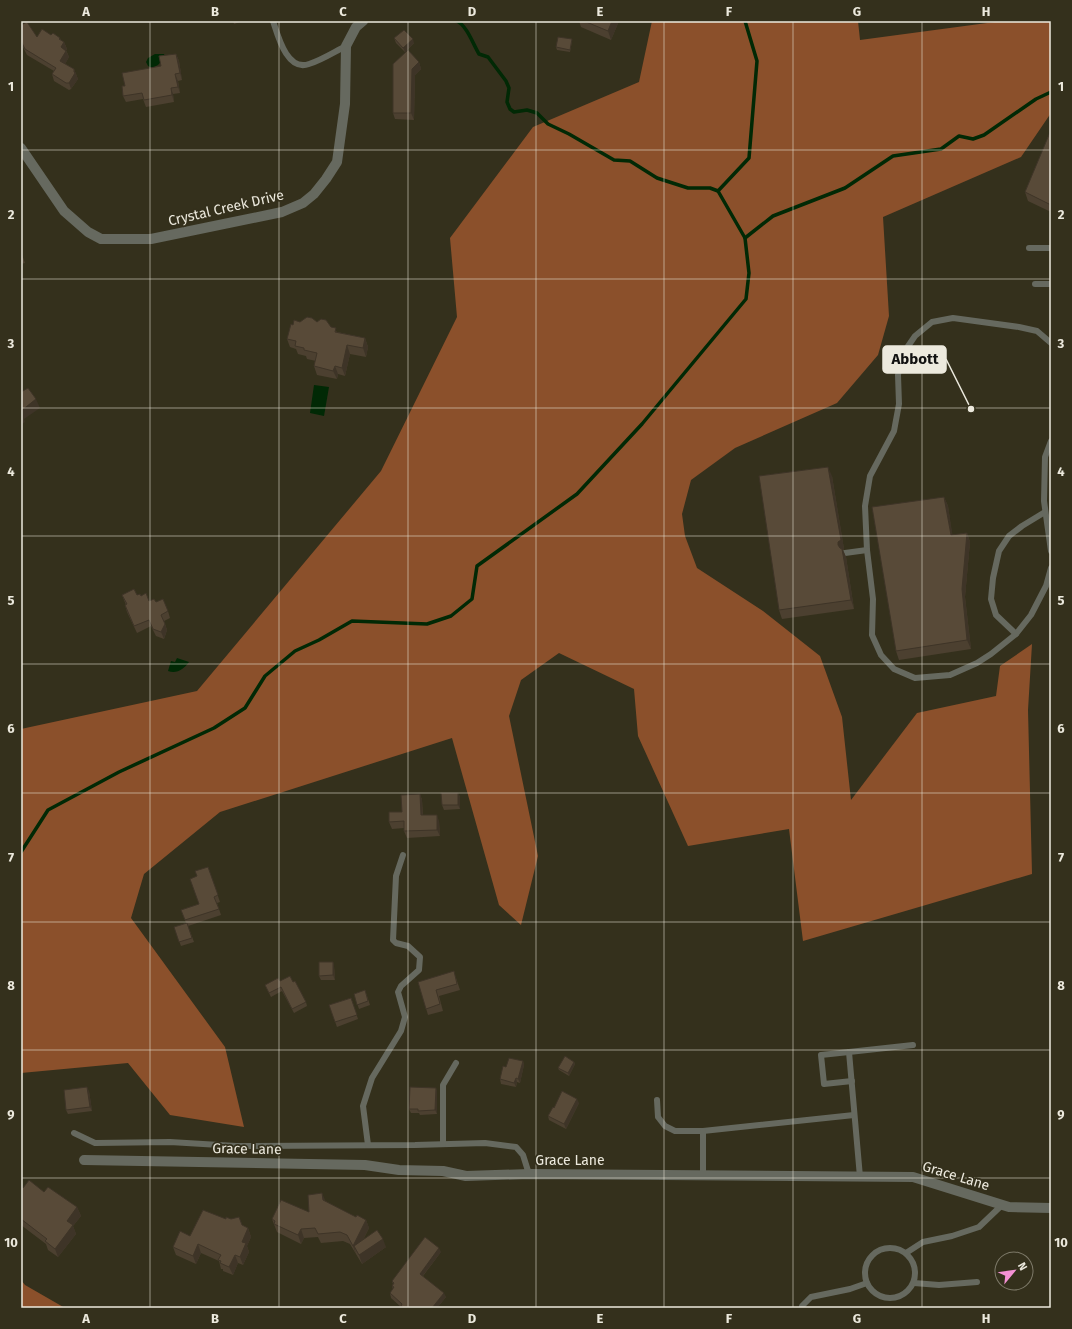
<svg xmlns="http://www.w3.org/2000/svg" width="1072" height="1329" viewBox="0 0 1072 1329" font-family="'Fira Sans',sans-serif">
<rect width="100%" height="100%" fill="#34301c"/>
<g fill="#8b502b">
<path d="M652 21H858L860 40 1002 21H1051V113L1021 157 883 217 889 316 878 355 837 403 735 448 691 480 682 514 685 536 697 568 763 611 820 656 842 717 851 800 917 713 996 696 1000 666 1032 644 1028 710 1032 874 803 941 789 829 688 846 638 736 634 689 559 653 521 680 509 716 538 856 521 925 499 905 452 738 220 812 144 874 131 918 225 1047 244 1127 170 1115 128 1063 21 1073V729L197 691 381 471 457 317 450 238 533 127 639 82Z"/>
<path d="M21 1280 25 1285 65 1308H21Z"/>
</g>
<g fill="#012905">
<path d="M155 54H164L165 57 158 65 152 68 148 66 146 62 148 58Z"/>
<path d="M314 385 329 387 324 416 310 413Z"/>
<path d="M177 658 189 662C184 669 177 674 168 671L171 661 175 662Z"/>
</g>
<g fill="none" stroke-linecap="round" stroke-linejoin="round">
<g stroke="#012905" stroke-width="3.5">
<path d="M457 21C467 26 473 44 479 54L488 57 506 81 509 88 507 102 510 109 514 112 527 110 537 113 548 124 569 134 614 160 630 161 657 178 688 188H710L718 191 745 238"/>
<path d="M718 191 749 158 757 61 745 21"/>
<path d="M21 852 48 810 119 772 214 728 245 708 265 676 295 651 319 640 352 621 427 624 451 616 472 599 477 566 577 494 642 424 746 299 749 273 745 238 773 216 845 188 893 156 941 149 959 136 973 139 984 135 1036 99 1051 92"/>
</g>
<g stroke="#66695f" stroke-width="6">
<path d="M273 21C278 36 287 72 309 64 322 60 334 52 346 46"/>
<path d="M1029 248H1051"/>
<path d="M1035 284H1051"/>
<path d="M1051 343 1037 331 1019 327 953 318 932 322 915 336 902 355 898 375 899 404 894 431 870 476 865 506 867 550 873 599 872 635 881 655 894 669 915 678 950 675 977 663 991 654 1016 634 1031 615 1046 586 1051 568"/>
<path d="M1051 441 1045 457 1044 501 1051 551"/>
<path d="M845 553 867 550"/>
<path d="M1016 634 996 615 991 599 993 578 999 551 1009 536 1022 526 1045 512"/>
<path d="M849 1052 821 1055 824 1084 852 1081"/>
<path d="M657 1100 658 1117 665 1126 675 1131H703L854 1115"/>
<path d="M74 1133 95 1143 170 1142 236 1146 415 1145 485 1143 516 1147 523 1155 529 1174"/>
<path d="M443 1144V1085L456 1063"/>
<path d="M368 1145 363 1106 372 1078 401 1031 405 1017 398 992 401 986 419 970 420 957 408 946 396 943 393 940 396 876 403 855"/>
<path d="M703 1175V1131"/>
<path d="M860 1177 849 1052 913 1045"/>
<circle cx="890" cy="1273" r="25"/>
<path d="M906 1253 923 1242 952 1236 979 1227 1002 1205"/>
<path d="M914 1283 939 1285 977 1282"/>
<path d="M802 1308V1306L811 1297 850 1289 867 1283"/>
</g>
<g stroke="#66695f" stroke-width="10">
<path d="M21 148 64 211 88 232 101 239H151L282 212 303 203 314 194 326 179 337 162 345 104 346 46 356 27 363 21"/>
<path d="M84 1160 365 1165 399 1170 443 1171 466 1176 529 1174 913 1177 1009 1207 1051 1208"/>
</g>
</g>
<g fill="#4c4030">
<path d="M233 21H243L234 24Z"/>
<path d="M579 21H619L611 40 581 27Z"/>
<path d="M21 25 37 37 51 35 60 38 61 41 64 42 67 49 66 50 69 57 65 64 74 69 78 79 71 89 69 90 54 81 52 74 54 71 27 55 21 43Z"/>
<path d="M394 38 414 43 405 52 396 43Z"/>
<path d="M572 39V41L570 52 557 50 556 47Z"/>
<path d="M176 54 179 61 182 80 178 81 180 93 173 94 174 102 146 107 143 99 126 102 123 96 125 86 161 66Z"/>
<path d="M419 62 421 69 415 75 414 120 395 119 393 113Z"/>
<path d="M1051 130V212L1028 201 1025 192Z"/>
<path d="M21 252 25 263 21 264Z"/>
<path d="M300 322H317L331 327 337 332 365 338 368 347 366 357 350 354 345 376 338 374 337 379 317 375 314 366 316 361 307 359 306 356 298 354 296 349 290 347 287 339 293 325Z"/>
<path d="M832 476 844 549 843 550 846 557 854 609 782 619 779 610Z"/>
<path d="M944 497 948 506 952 535 967 533 970 542 965 597 971 649 899 660 896 651Z"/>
<path d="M122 595 141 596 149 601 156 602 168 611 170 618 164 621 167 630 164 639 156 636 151 626 137 633 127 612 125 605H126Z"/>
<path d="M458 793 460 797V809L444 810 442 805Z"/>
<path d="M420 794 422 800 423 815 439 821 440 836 407 838 404 831V828L392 829 389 822 402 812Z"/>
<path d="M208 867 220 902 217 903 221 915 188 926 194 942 181 946 174 927 186 923 181 910 199 904 197 876Z"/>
<path d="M333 962 334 966 335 980H321L319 976Z"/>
<path d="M456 978 460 990 439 996 443 1011 428 1015 418 982Z"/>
<path d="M280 981 293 982 306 1002 307 1006 294 1013 282 991 271 997 265 985Z"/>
<path d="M365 990 370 1005 359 1009 354 994Z"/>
<path d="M351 998 358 1019 337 1027 329 1005Z"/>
<path d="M523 1061 524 1065 520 1083 517 1082 516 1087 501 1084 500 1079 506 1067Z"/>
<path d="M574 1062 575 1064 569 1076 559 1070 558 1068Z"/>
<path d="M436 1088 437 1093V1114L420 1115 419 1113H411L409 1109Z"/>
<path d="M89 1091 92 1111 68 1114 66 1110Z"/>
<path d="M579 1103 566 1129 549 1120 548 1116 554 1108Z"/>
<path d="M21 1187 44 1192 77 1207 81 1216 73 1226 76 1234 58 1257 48 1250 46 1244 21 1225Z"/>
<path d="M326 1202 356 1217 366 1220 369 1228 363 1240 386 1247 362 1264 350 1244 343 1241 321 1243 318 1237 304 1238 301 1244 277 1232 272 1219 309 1212Z"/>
<path d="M242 1225 248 1228 251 1237 247 1246 249 1252 243 1265 238 1263 233 1275 223 1271V1269H221L219 1261 201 1253 196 1264 176 1255 173 1247 190 1236Z"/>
<path d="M441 1252 423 1276 446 1297 437 1308H402L401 1307 391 1298 390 1293 393 1289 392 1286 393 1284 392 1281Z"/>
</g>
<g fill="#3e3427">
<path d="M612 21H619L611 40 608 31Z"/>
<path d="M413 39 414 43 405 52 403 48Z"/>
<path d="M64 42 67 49 63 53 61 47Z"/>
<path d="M66 51 69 57 63 68 60 61Z"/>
<path d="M176 54 179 61 182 80 180 73Z"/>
<path d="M419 62 421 69 415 75 414 120 411 113 412 69Z"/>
<path d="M74 69 78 79 71 89 69 83 74 72Z"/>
<path d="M175 74 178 81 180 93 178 87Z"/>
<path d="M171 88 173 94 174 102 172 95Z"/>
<path d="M365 338 368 347 366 357 363 348Z"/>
<path d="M347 345 350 354 345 376 342 368Z"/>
<path d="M335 366 338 374 337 379 333 371Z"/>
<path d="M36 399 40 408 24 419 25 422 21 425V411Z"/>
<path d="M828 467 832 476 844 549 843 550 846 557 854 609 851 600 841 551 838 545Z"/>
<path d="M944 497 948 506 954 544 951 535Z"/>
<path d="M967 533 970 542 965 597 971 649 967 640 962 589Z"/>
<path d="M165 624 167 630 164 639 161 632Z"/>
<path d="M458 793 460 797V809L458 805Z"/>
<path d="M420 794 422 800 423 822 421 815Z"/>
<path d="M437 815 439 821 440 836 437 830Z"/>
<path d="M333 962 334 966 335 980 333 975Z"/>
<path d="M523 1061 524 1065 520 1083 518 1079Z"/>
<path d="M574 1062 575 1064 569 1076 568 1073Z"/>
<path d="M516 1078 517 1082 516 1087 514 1083Z"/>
<path d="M87 1087 89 1091 92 1111 90 1107Z"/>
<path d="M436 1088 437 1093V1114L435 1110Z"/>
<path d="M577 1099 579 1103 566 1129 564 1124Z"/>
<path d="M322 1193 326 1202 323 1200Z"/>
<path d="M77 1207 81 1216 73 1226 76 1234 58 1257 55 1249 67 1221Z"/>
<path d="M366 1220 369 1228 357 1252 354 1246 356 1254 353 1246Z"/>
<path d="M248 1228 251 1237 247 1246 249 1252 243 1265 240 1257 242 1242Z"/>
<path d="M301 1229 304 1238 301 1244 298 1235Z"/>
<path d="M383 1239 386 1247 362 1264 359 1255Z"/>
<path d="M198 1244 201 1253 196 1264 193 1256Z"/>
<path d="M439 1248 441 1252 421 1278 420 1274Z"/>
<path d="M235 1255 238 1263 233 1275 229 1267Z"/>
<path d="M444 1293 446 1297 437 1308H432Z"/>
</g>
<g fill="#584a38" stroke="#3e3427">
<path d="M584 21H612L608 31Z"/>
<path d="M27 22 37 37 42 29 51 35 53 33 60 38 59 39 64 42 61 47 66 51 60 61 74 69V72L75 73 69 83H66L52 74 56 68 25 49 21 41V25Z"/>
<path d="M404 30 413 39 403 48 394 38Z"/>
<path d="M558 37 572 39 570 50 556 47Z"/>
<path d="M408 50 419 62 412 69 411 113H393V64Z"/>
<path d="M176 54 180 73 175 74 178 87 171 88 172 95 144 100 142 93 123 96 122 86H125L122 73 161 66 159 56Z"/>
<path d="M1051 130V205L1025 192Z"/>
<path d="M307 317 312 318 317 322 321 319 326 320 331 327 336 328 335 332 365 338 363 348 347 345 342 368 335 366 333 371 314 366 317 353 304 350V348L295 346 296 341 287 339 291 324 293 325 294 320 300 322Z"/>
<path d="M28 388 36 399 21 411V392Z"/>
<path d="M828 467 841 540 838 542V545L840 548 842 549 851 600 779 610 759 476Z"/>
<path d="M944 497 951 535 967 533 962 589 967 640 896 651 872 507Z"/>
<path d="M134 589 137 595 140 594 141 596 146 593 149 601 154 599 156 602 163 599 168 611 161 615 165 624 161 632 153 629 149 620 134 626 125 605 127 604 122 595Z"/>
<path d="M441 793H458V805H442Z"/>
<path d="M420 794 421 815H437V830L404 831V821L389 822V812H402L401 795Z"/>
<path d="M208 867 218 895 214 897 219 909 185 920 181 910 199 904 190 879 197 876 195 871Z"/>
<path d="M187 923 192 938 179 942 174 927Z"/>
<path d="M319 962H333V975L319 976Z"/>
<path d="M454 971 457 984 436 990 440 1004 426 1009 418 982Z"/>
<path d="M290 976 293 982 295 981 306 1002 292 1009 281 987 269 993 265 985 278 978 280 981Z"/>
<path d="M365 990 368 1001 357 1005 354 994Z"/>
<path d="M351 998 357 1015 335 1022 329 1005Z"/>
<path d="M565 1056 574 1062 568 1073 558 1068Z"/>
<path d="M509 1058 523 1061 518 1079 516 1078 514 1083 500 1079 503 1066 506 1067Z"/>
<path d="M87 1087 90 1107 66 1110 64 1090Z"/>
<path d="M410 1087 436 1088 435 1110 418 1111V1109H409Z"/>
<path d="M562 1091 577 1099 564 1124 548 1116 553 1107 554 1108Z"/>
<path d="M29 1180 44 1192 48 1187 77 1207 67 1221 73 1225 55 1249 45 1241 47 1239 21 1219V1186L23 1188Z"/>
<path d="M322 1193 323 1200 356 1217 357 1215 366 1220 353 1246 347 1235 340 1232 318 1234 315 1228 301 1229 298 1235 274 1224 275 1221 272 1219 281 1200 309 1212 308 1195Z"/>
<path d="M203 1210 226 1219V1217L231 1219 239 1217 242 1225 248 1228 242 1242 246 1243 240 1257 235 1255 229 1267 220 1263 221 1261 218 1260 221 1255 198 1244 193 1256 173 1247 180 1231 190 1236Z"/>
<path d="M377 1230 383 1239 359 1255 354 1246Z"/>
<path d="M425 1237 439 1248 420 1274 444 1293 432 1308H404L401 1306 402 1304 390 1293 394 1287 392 1286 394 1283 392 1281Z"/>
</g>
<path fill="none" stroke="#ece9dd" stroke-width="1" stroke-opacity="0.55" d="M150 21V1308M279 21V1308M408 21V1308M536 21V1308M664 21V1308M793 21V1308M922 21V1308M21 150H1051M21 279H1051M21 408H1051M21 536H1051M21 664H1051M21 793H1051M21 922H1051M21 1050H1051M21 1178H1051"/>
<g text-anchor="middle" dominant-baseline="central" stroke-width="3.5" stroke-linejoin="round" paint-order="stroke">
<g font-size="14" fill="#ece9dd" stroke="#34301c">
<text transform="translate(226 208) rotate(-13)">Crystal Creek Drive</text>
<text transform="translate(247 1149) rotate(1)">Grace Lane</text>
<text x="570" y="1160">Grace Lane</text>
<text transform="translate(956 1176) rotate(17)">Grace Lane</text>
</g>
</g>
<path fill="none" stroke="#ece9dd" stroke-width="1.5" d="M971 409L946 359"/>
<circle fill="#ece9dd" stroke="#34301c" stroke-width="1.5" cx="971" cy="409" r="4"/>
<rect fill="#ece9dd" stroke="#ece9dd" stroke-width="1.5" x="883" y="346" width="63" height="27" rx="4"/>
<g font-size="15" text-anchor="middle" font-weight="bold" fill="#111">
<text x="915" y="364">Abbott</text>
</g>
<rect width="1072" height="1329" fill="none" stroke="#34301c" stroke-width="44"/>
<g transform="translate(1014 1271) rotate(61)"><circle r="19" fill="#34301c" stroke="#7e7a69"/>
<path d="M0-3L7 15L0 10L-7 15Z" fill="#f491d4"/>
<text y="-6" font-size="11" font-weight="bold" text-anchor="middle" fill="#ece9dd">N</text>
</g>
<rect x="22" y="22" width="1028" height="1285" fill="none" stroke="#ece9dd" stroke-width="1.5"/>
<g font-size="13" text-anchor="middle" font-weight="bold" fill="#ece9dd">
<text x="86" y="16">A</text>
<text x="215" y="16">B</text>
<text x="343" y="16">C</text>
<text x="472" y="16">D</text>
<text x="600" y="16">E</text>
<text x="729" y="16">F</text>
<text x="857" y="16">G</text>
<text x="986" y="16">H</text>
<text x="11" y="91">1</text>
<text x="1061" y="91">1</text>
<text x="11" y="219">2</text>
<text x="1061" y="219">2</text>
<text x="11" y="348">3</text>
<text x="1061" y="348">3</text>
<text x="11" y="476">4</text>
<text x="1061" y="476">4</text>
<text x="11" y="605">5</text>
<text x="1061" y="605">5</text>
<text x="11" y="733">6</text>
<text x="1061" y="733">6</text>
<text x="11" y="862">7</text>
<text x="1061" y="862">7</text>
<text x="11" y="990">8</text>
<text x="1061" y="990">8</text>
<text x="11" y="1119">9</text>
<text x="1061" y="1119">9</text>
<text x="11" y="1247">10</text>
<text x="1061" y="1247">10</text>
<text x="86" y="1323">A</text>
<text x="215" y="1323">B</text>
<text x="343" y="1323">C</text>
<text x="472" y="1323">D</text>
<text x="600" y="1323">E</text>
<text x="729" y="1323">F</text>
<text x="857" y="1323">G</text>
<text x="986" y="1323">H</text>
</g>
</svg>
